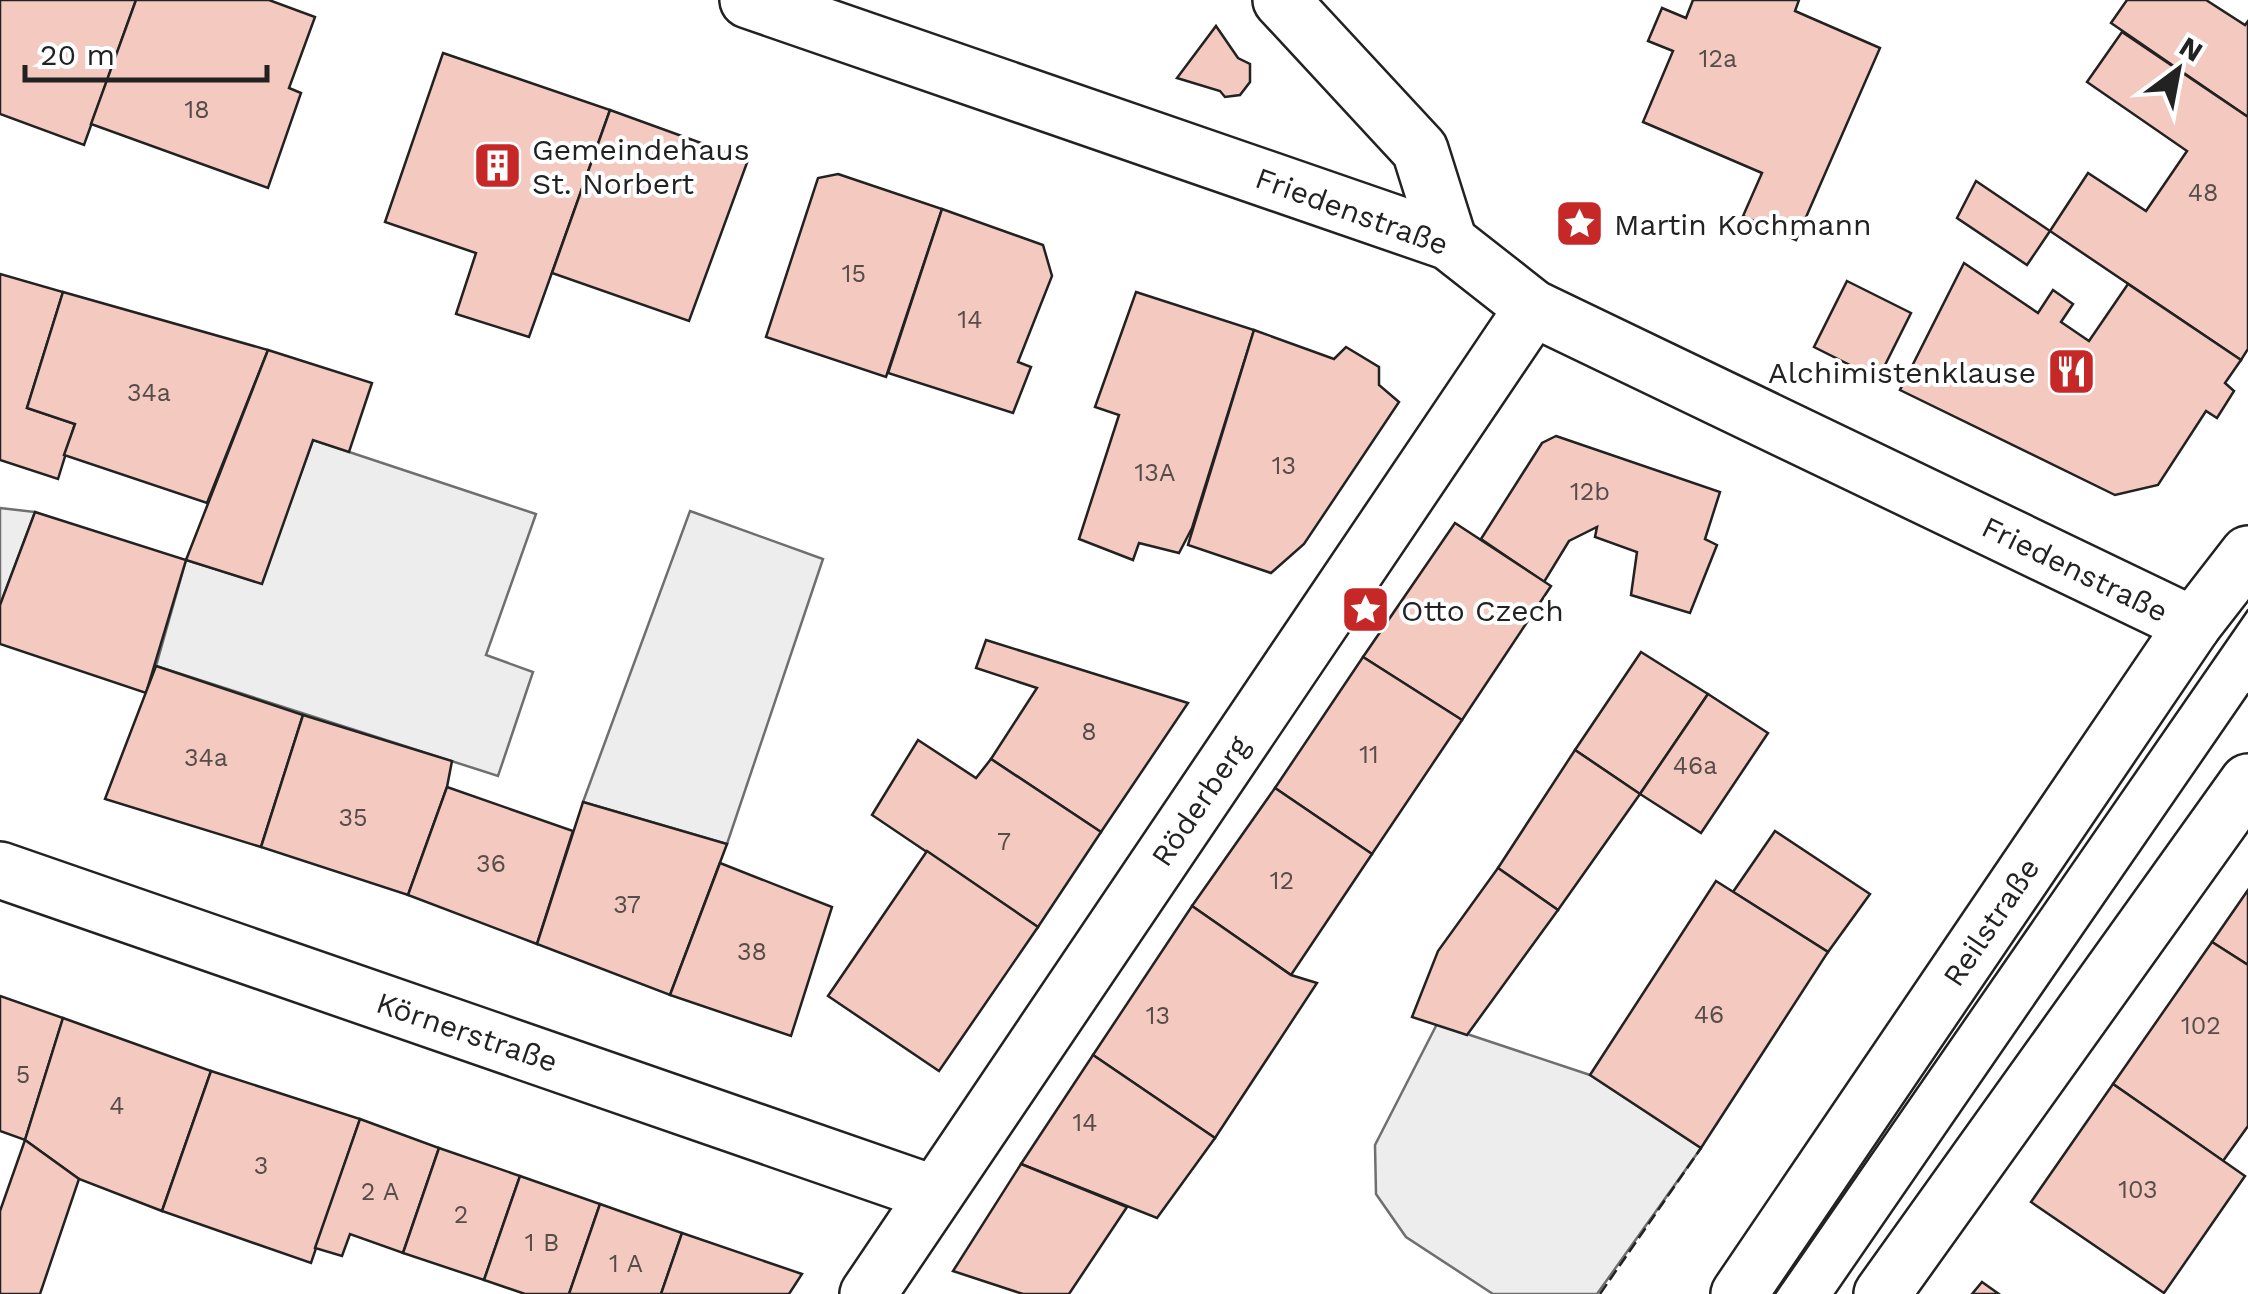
<svg xmlns="http://www.w3.org/2000/svg" width="2248" height="1294" viewBox="0 0 2248 1294" font-family="'Work Sans',sans-serif">
<rect width="100%" height="100%" fill="#fff"/>
<g fill="#ededed" stroke="#6f6f6f" stroke-width="2.5">
<path d="M313 440 536 514 486 655 533 672 498 776 156 666 186 560 261 583Z"/>
<path d="M0 508 35 512 0 605Z"/>
<path d="M690 511 823 559 727 844 583 802Z"/>
<path d="M1437 1024 1590 1075 1701 1148 1597 1294H1493L1406 1237 1376 1194 1375 1145Z"/>
</g>
<g fill="#f3c9c0" stroke="#222" stroke-width="2.5">
<path d="M0 0H136L84 145 0 114Z"/>
<path d="M136 0H269L315 17 289 88 301 93 268 188 91 124Z"/>
<path d="M1693 0H1799L1795 11 1880 48 1796 240 1743 216 1762 173 1643 122 1673 51 1648 41 1662 8 1686 18Z"/>
<path d="M2127 0H2206L2245 25 2248 21V117L2111 23Z"/>
<path d="M1216 26 1238 58 1250 64V82L1240 95 1225 97 1220 91 1177 78Z"/>
<path d="M2122 32 2248 117V349L2241 360 2050 231 2088 173 2146 211 2187 151 2087 82Z"/>
<path d="M443 53 610 110 529 337 456 314 476 253 385 222Z"/>
<path d="M610 110 748 160 689 321 552 273Z"/>
<path d="M838 174 942 209 886 377 766 337 818 178Z"/>
<path d="M1976 181 2050 231 2027 265 1957 218Z"/>
<path d="M942 209 1043 245 1052 276 1018 362 1031 367 1013 413 888 373Z"/>
<path d="M1964 263 2038 313 2053 290 2073 304 2061 322 2089 341 2128 284 2241 360 2225 383 2234 391 2217 418 2206 411 2158 485 2115 495 1900 390Z"/>
<path d="M0 274 63 292 27 408 75 424 58 479 0 460Z"/>
<path d="M1847 281 1911 313 1878 379 1814 347Z"/>
<path d="M63 292 268 350 207 503 64 455 75 424 27 408Z"/>
<path d="M1136 292 1254 330 1192 528 1179 553 1139 543 1133 560 1079 539 1119 415 1095 407Z"/>
<path d="M1254 330 1334 359 1346 347 1379 367V385L1399 402 1304 544 1271 573 1188 545Z"/>
<path d="M268 350 372 383 349 452 313 440 262 584 186 560Z"/>
<path d="M1556 436 1720 492 1705 539 1717 545 1690 613 1631 595 1637 552 1595 537 1597 527 1569 541 1544 582 1481 539 1542 443Z"/>
<path d="M35 512 186 560 146 693 0 644V605Z"/>
<path d="M1455 523 1551 586 1462 720 1363 657Z"/>
<path d="M986 640 1188 703 1101 832 991 759 1037 688 976 668Z"/>
<path d="M1641 652 1708 694 1640 794 1575 750Z"/>
<path d="M1363 657 1462 720 1372 854 1275 788Z"/>
<path d="M156 666 303 715 261 847 105 799Z"/>
<path d="M1708 694 1768 733 1701 833 1640 794Z"/>
<path d="M303 715 452 761 447 787 408 895 261 847Z"/>
<path d="M918 740 976 778 991 759 1101 832 1038 927 872 815Z"/>
<path d="M1575 750 1640 794 1558 910 1498 868Z"/>
<path d="M447 787 573 831 537 944 408 895Z"/>
<path d="M1275 788 1372 854 1291 975 1192 906Z"/>
<path d="M583 802 727 844 670 995 537 944Z"/>
<path d="M1775 831 1870 894 1828 952 1733 892Z"/>
<path d="M927 851 1038 927 939 1071 828 996Z"/>
<path d="M720 863 832 907 791 1036 670 995Z"/>
<path d="M1498 868 1558 910 1467 1035 1412 1017 1438 951Z"/>
<path d="M1716 881 1828 952 1701 1148 1590 1075Z"/>
<path d="M2248 890V965L2212 942Z"/>
<path d="M1192 906 1291 975 1317 983 1215 1138 1093 1055Z"/>
<path d="M2212 942 2248 965V1126L2223 1161 2113 1084Z"/>
<path d="M0 996 63 1018 25 1140 0 1131Z"/>
<path d="M63 1018 211 1071 162 1211 79 1179 25 1140Z"/>
<path d="M1093 1055 1215 1138 1157 1218 1021 1164Z"/>
<path d="M211 1071 360 1119 311 1263 162 1211Z"/>
<path d="M2113 1084 2245 1176 2164 1293 2031 1202Z"/>
<path d="M360 1119 439 1148 403 1253 350 1234 342 1256 315 1248Z"/>
<path d="M25 1140 79 1179 40 1294H0V1211Z"/>
<path d="M439 1148 520 1176 484 1280 403 1253Z"/>
<path d="M1021 1164 1127 1207 1069 1294H1023L953 1271Z"/>
<path d="M520 1176 600 1204 569 1294H525L484 1280Z"/>
<path d="M600 1204 682 1233 661 1294H569Z"/>
<path d="M682 1233 802 1274 789 1294H661Z"/>
<path d="M1982 1282 1999 1294H1972Z"/>
</g>
<g fill="none" stroke-linecap="round" stroke-linejoin="round">
<defs>
<g id="minor">
<path d="M748 0 1449 242 1533 308 2193 625"/>
<path d="M1281 0 1420 150 1449 242"/>
<path d="M0 870 935 1194"/>
<path d="M868 1294 1533 308"/>
<path d="M1739 1294 2193 625 2248 554"/>
<path d="M1882 1294 2248 782"/>
</g>
</defs>
<use href="#minor" stroke="#222" stroke-width="60"/>
<use href="#minor" stroke="#fff" stroke-width="55"/>
<g stroke="#222" stroke-width="2.5">
<path d="M1775 1294 2248 610"/>
<path d="M1835 1294 2248 694"/>
</g>
<path stroke="#222" stroke-width="2.5" stroke-dasharray="12 5" stroke-linecap="butt" d="M1600 1294 1701 1148"/>
</g>
<defs>
<symbol id="building-square" viewBox="-11 -11 22 22"><rect x="-9" y="-9" width="18" height="18" rx="4" fill="#c62828" stroke="#fff"/><path d="M-4-6H4V6H1V3H-1V6H-4ZM-2.5-4.3h1.7v1.8h-1.7ZM.8-4.3h1.7v1.8H.8ZM-2.5-1h1.7V.8h-1.7ZM.8-1h1.7V.8H.8Z" fill="#fff"/></symbol>
<symbol id="sight-square" viewBox="-11 -11 22 22"><rect x="-9" y="-9" width="18" height="18" rx="4" fill="#c62828" stroke="#fff"/><path d="M0-6L1.8-2.2L6-1.7L2.9 1.2L3.7 5.4L0 3.3L-3.7 5.4L-2.9 1.2L-6-1.7L-1.8-2.2Z" fill="#fff"/></symbol>
<symbol id="restaurant-square" viewBox="-11 -11 22 22"><rect x="-9" y="-9" width="18" height="18" rx="4" fill="#c62828" stroke="#fff"/><path d="M-5-6h1v4h1v-4h1v4h1v-4h1v5L-1.5 .5V6h-2V.5L-5-1ZM5-6V6H3V1.5H1.5Q1.5-4 5-6Z" fill="#fff"/></symbol>
</defs>
<g fill-rule="evenodd">
<use href="#building-square" x="470" y="138" width="55" height="55"/>
<use href="#sight-square" x="1552" y="196" width="55" height="55"/>
<use href="#restaurant-square" x="2044" y="344" width="55" height="55"/>
<use href="#sight-square" x="1338" y="582" width="55" height="55"/>
</g>
<g text-anchor="middle" dominant-baseline="central" stroke-width="8" stroke-linejoin="round" paint-order="stroke">
<g font-size="25" fill="#564c4a">
<text x="1718" y="58">12a</text>
<text x="197" y="109">18</text>
<text x="2203" y="192">48</text>
<text x="854" y="273">15</text>
<text x="970" y="319">14</text>
<text x="149" y="392">34a</text>
<text x="1284" y="465">13</text>
<text x="1155" y="472">13A</text>
<text x="1590" y="491">12b</text>
<text x="1089" y="731">8</text>
<text x="1369" y="754">11</text>
<text x="206" y="757">34a</text>
<text x="1695" y="765">46a</text>
<text x="353" y="817">35</text>
<text x="1004" y="841">7</text>
<text x="491" y="863">36</text>
<text x="1282" y="880">12</text>
<text x="627" y="904">37</text>
<text x="752" y="951">38</text>
<text x="1709" y="1014">46</text>
<text x="1158" y="1015">13</text>
<text x="2201" y="1025">102</text>
<text x="23" y="1074">5</text>
<text x="117" y="1105">4</text>
<text x="1085" y="1122">14</text>
<text x="261" y="1165">3</text>
<text x="2138" y="1189">103</text>
<text x="380" y="1191">2 A</text>
<text x="461" y="1214">2</text>
<text x="542" y="1242">1 B</text>
<text x="626" y="1263">1 A</text>
</g>
<g font-size="30" fill="#222" stroke="#fff" text-anchor="start">
<text x="532" y="149">Gemeindehaus<tspan x="532" dy="34">St. Norbert</tspan></text>
<text x="1614" y="224">Martin Kochmann</text>
<text x="2036" y="372" text-anchor="end">Alchimistenklause</text>
<text x="1401" y="610">Otto Czech</text>
</g>
<g font-size="30" fill="#222" stroke="#fff">
<text transform="translate(1352 211) rotate(20)">Friedenstraße</text>
<text transform="translate(2075 569) rotate(26)">Friedenstraße</text>
<text transform="translate(1200 801) rotate(-56)">Röderberg</text>
<text transform="translate(1991 922) rotate(-56)">Reilstraße</text>
<text transform="translate(467 1032) rotate(19)">Körnerstraße</text>
</g>
</g>
<g transform="translate(2178 70) rotate(32)" stroke="#ffffff" stroke-width="8" paint-order="stroke">
<path d="M0-8L18 38L0 25L-18 38Z" fill="#222222"/>
<text y="-15" font-size="28" font-weight="bold" text-anchor="middle" fill="#222222">N</text>
</g>
<path d="M25 65v15h242v-15" fill="none" stroke="#222222" stroke-width="5"/>
<text x="40" y="65" font-size="30" fill="#222222" stroke="#ffffff" stroke-width="8" paint-order="stroke">20 m</text>
</svg>
